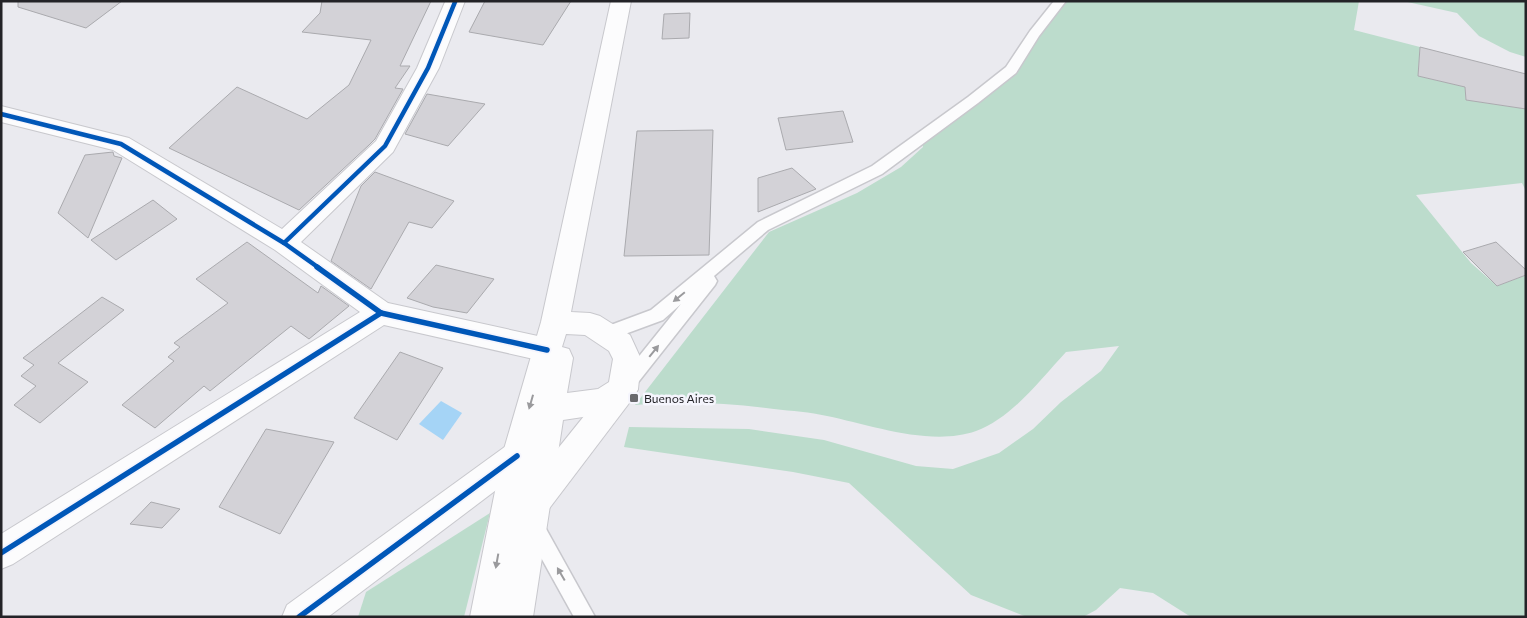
<svg xmlns="http://www.w3.org/2000/svg" width="1527" height="618" viewBox="0 0 1527 618" font-family="Commissioner,sans-serif">
<rect width="100%" height="100%" fill="#eaeaef"/>
<g fill="#bcdccc">
<path d="M1060 1H1359L1354 30 1420 47 1418 76 1465 87 1466 100 1526 109V191L1522 183 1416 195 1471 263 1497 286 1526 275V617H1191L1153 593 1120 588 1096 610 1083 617H1027L971 595 849 483 793 472 624 447 629 427 749 429 824 440 916 466 953 469 999 453 1033 429 1061 402 1101 371 1119 346 1066 352C1040 380 1012 418 976 431 931 447 871 425 827 416 810 412 792 411 774 409 726 403 684 400 635 405L769 232 857 193 901 167 923 147 921 137 1011 70Z"/>
<path d="M1403 1H1526V57L1510 52 1479 36 1457 13Z"/>
<path d="M490 513 464 617H358L366 592Z"/>
</g>
<path fill="#a5d4f6" d="M441 401 462 413 443 440 419 424Z"/>
<g fill="#d3d2d7" stroke="#aaaaae">
<path d="M18 1H122L86 28 18 7Z"/>
<path d="M322 1H431L400 66H410L395 88 403 89 375 139 369 145 299 210 169 148 237 87 307 119 349 85 371 40 302 32 320 13Z"/>
<path d="M485 1H571L543 45 469 32Z"/>
<path d="M690 13 689 38 662 39 664 14Z"/>
<path d="M1420 47 1526 74V109L1466 100 1465 87 1418 76Z"/>
<path d="M427 94 485 104 448 146 405 134Z"/>
<path d="M843 111 853 142 786 150 778 118Z"/>
<path d="M713 130 709 255 624 256 637 131Z"/>
<path d="M113 152 114 156 122 158 88 238 58 213 85 155Z"/>
<path d="M792 168 816 189 758 212V178Z"/>
<path d="M375 172 454 201 432 228 409 222 371 289 331 261 361 186Z"/>
<path d="M153 200 177 219 116 260 91 240Z"/>
<path d="M247 242 318 293 321 286 349 306 309 339 291 326 210 391 204 386 155 428 122 405 174 361 168 357 180 347 174 343 228 303 196 279Z"/>
<path d="M1496 242 1526 270V275L1497 286 1463 252Z"/>
<path d="M436 265 494 279 467 313 433 307 407 298Z"/>
<path d="M102 297 124 310 58 363 88 382 40 423 14 405 36 386 21 376 34 365 23 358Z"/>
<path d="M400 352 443 368 397 440 354 418Z"/>
<path d="M266 429 334 442 280 534 219 507Z"/>
<path d="M151 502 180 509 162 528 130 524Z"/>
</g>
<g fill="none" stroke-linecap="round" stroke-linejoin="round">
<defs>
<g id="service">
<path d="M1054 1H1066L1039 36 1016 73 978 103 882 174 768 230 714 276 717 281 715 285 632 390 626 392 620 390 617 385 620 380 681 304 663 320 606 341 600 339 598 334 600 329 651 310 758 222 872 166 968 97 1006 67 1030 31Z"/>
<path d="M533 516 540 518 595 617H574L523 525 526 518Z"/>
</g>
<g id="minor">
<path d="M465 1 439 68 393 152 301 242 388 303 547 338 557 342 561 350 557 358 547 362 384 325 13 564 1 569V534L360 312 275 250 113 150 1 122V106L129 138 282 229 376 141 417 68 445 2Z"/>
<path d="M517 442 528 446 532 456 528 466 328 617H282L287 605 506 446Z"/>
</g>
<path id="tertiary" d="M623 376 633 380 638 389 633 398 545 514 534 518 523 514 518 503 523 492 613 380Z"/>
<path id="secondary" d="M611 1H631L571 312 590 313 600 316 630 335 641 359 638 389 633 398 603 414 563 420 533 617H470L502 456 541 322ZM566 334 585 335 609 351 613 359 609 382 598 389 567 393 573 358 569 349 562 347Z"/>
</defs>
<use href="#service" stroke="#c8c8cd" stroke-width="3"/>
<use href="#minor" stroke="#c8c8cd" stroke-width="2"/>
<use href="#tertiary" stroke="#c8c8cd" stroke-width="2"/>
<use href="#secondary" stroke="#c8c8cd" stroke-width="2"/>
<use href="#service" fill="#fcfcfd" fill-rule="evenodd"/>
<use href="#minor" fill="#fcfcfd" fill-rule="evenodd"/>
<use href="#tertiary" fill="#fcfcfd" fill-rule="evenodd"/>
<use href="#secondary" fill="#fcfcfd" fill-rule="evenodd"/>
<defs>
<g id="cycleway-far1">
<path d="M1 114 121 144 284 243 319 268"/>
<path d="M284 243 385 146 428 68 455 2"/>
</g>
<g id="cycleway">
<path d="M317 267 381 313 547 350"/>
<path d="M1 553 381 313"/>
<path d="M299 617 517 456"/>
</g>
</defs>
<use href="#cycleway-far1" stroke="#f5f5fd" stroke-width="7"/>
<use href="#cycleway" stroke="#f5f5fd" stroke-width="9"/>
<use href="#cycleway-far1" stroke="#0057b8" stroke-width="4.5"/>
<use href="#cycleway" stroke="#0057b8" stroke-width="5.5"/>
</g>
<defs><path id="oneway-solid" d="M-6-.8H1V-3.2L6.5 0L1 3.2V.8H-6Z" transform="scale(1.25)"/></defs>
<g fill="#9a9a9d">
<use href="#oneway-solid" transform="translate(679 297) rotate(141)"/>
<use href="#oneway-solid" transform="translate(654 351) rotate(-51)"/>
<use href="#oneway-solid" transform="translate(531 402) rotate(106)"/>
<use href="#oneway-solid" transform="translate(497 561) rotate(100)"/>
<use href="#oneway-solid" transform="translate(561 574) rotate(-120)"/>
</g>
<rect fill="#69696d" stroke="#f5f5fd" stroke-width="2" x="629" y="393" width="10" height="10" rx="2.5"/>
<g text-anchor="middle" dominant-baseline="central" stroke-width="5" stroke-linejoin="round" paint-order="stroke">
<g font-size="12" fill="#232327" stroke="#f5f5fd" text-anchor="start">
<text x="644" y="398">Buenos Aires</text>
</g>
</g>
<rect width="1527" height="618" fill="none" stroke="#232327" stroke-width="5"/>
</svg>
